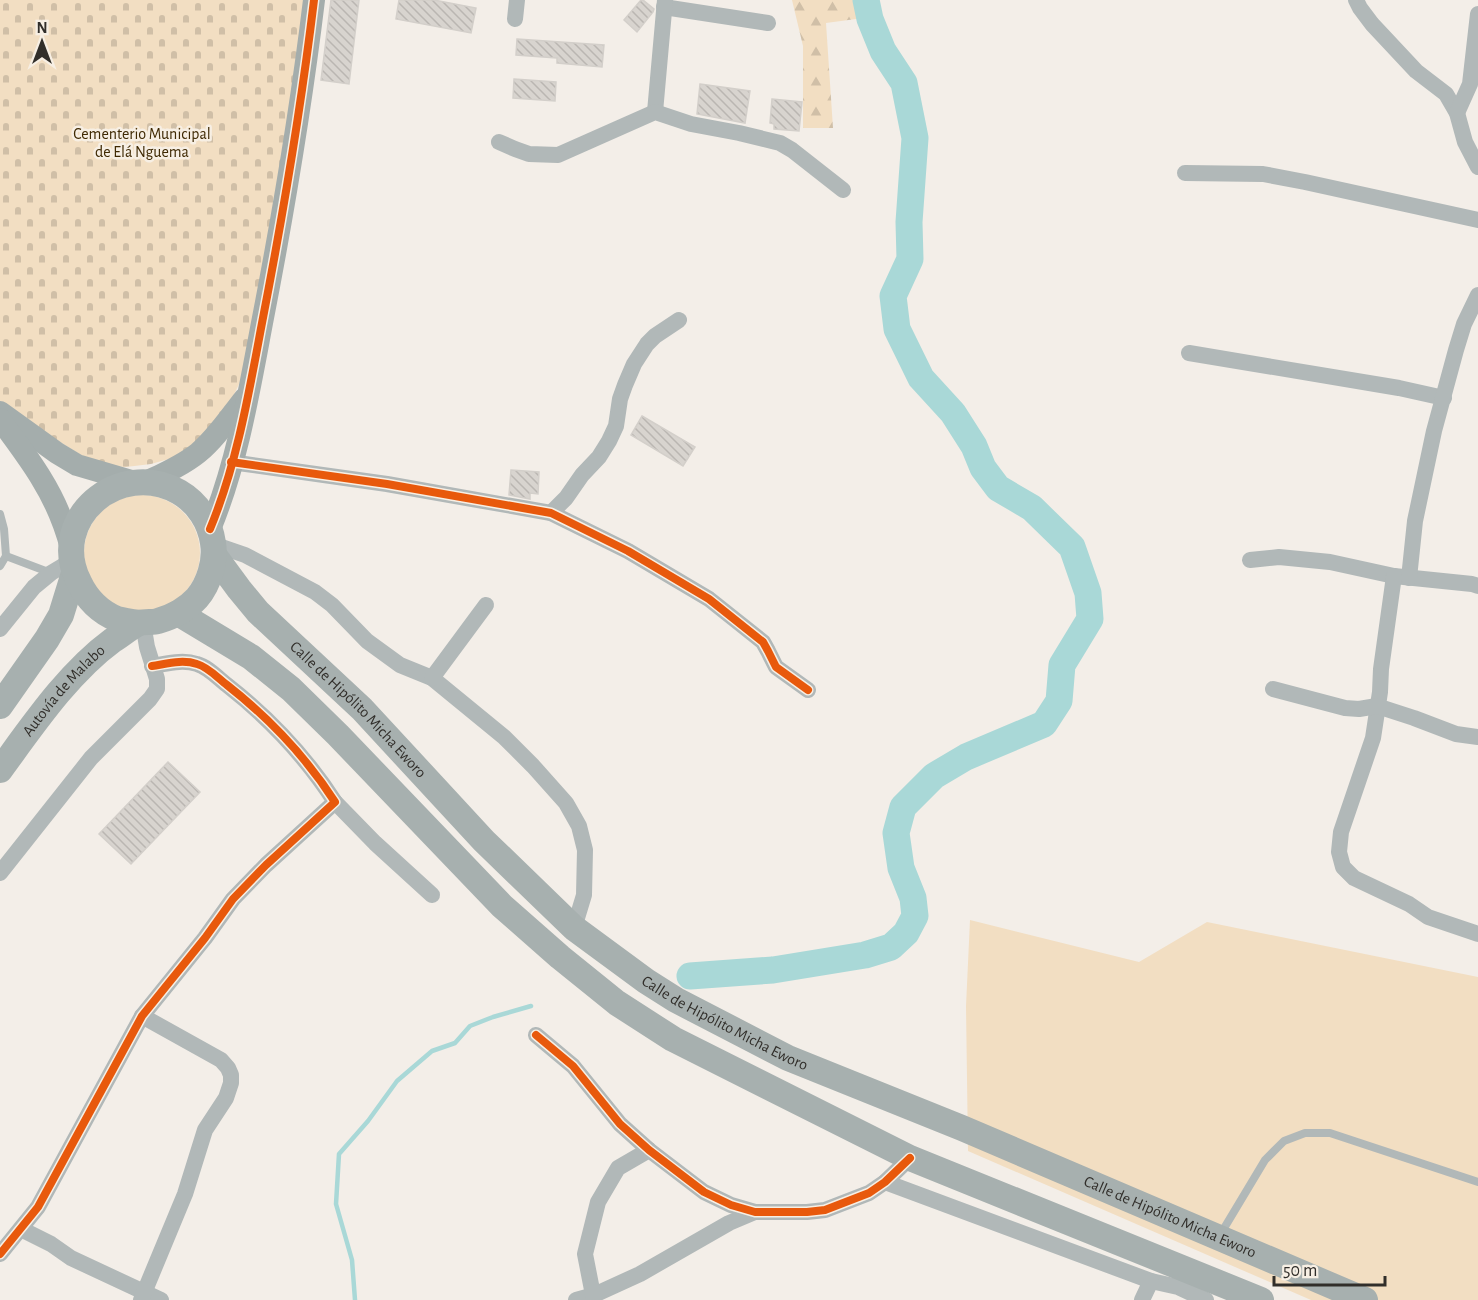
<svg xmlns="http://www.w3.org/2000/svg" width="1478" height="1300" viewBox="0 0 1478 1300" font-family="'Alegreya Sans',sans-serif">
<defs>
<pattern id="forest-firs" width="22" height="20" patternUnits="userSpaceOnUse" patternTransform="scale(1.5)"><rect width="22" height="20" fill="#f2dec2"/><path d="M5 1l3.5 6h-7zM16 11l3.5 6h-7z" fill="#d0bfa7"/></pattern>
<pattern id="cemetery-stones" width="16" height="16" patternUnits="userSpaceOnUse" patternTransform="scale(1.5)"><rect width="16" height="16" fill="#f2dec2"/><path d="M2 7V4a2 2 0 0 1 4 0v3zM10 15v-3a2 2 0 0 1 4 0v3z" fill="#d0bfa7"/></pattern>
<pattern id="building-back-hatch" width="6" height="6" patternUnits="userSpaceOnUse" patternTransform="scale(1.5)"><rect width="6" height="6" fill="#d8d4cf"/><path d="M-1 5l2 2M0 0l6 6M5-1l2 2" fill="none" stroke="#bab6b2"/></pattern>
</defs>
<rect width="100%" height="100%" fill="#f3eee8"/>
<g fill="#f2dec2">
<circle cx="142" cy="553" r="58"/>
<path d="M970 920 1139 962 1207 922 1478 977V1300H1311L968 1151 966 1006Z"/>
</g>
<path fill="url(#forest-firs)" d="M792 0H869L871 17 826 23 833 128H803V46Z"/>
<path fill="url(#cemetery-stones)" d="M0 0H305L289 133 242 378 229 405 214 428 176 457 151 464 126 467 99 466 0 405Z"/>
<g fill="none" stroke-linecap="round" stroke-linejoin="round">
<path stroke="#a9d8d7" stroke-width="4.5" d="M355 1300 352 1260 336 1204 339 1154 368 1121 397 1081 432 1051 455 1043 470 1026 493 1017 531 1006"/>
<path stroke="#a9d8d7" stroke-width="27" d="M690 976 773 970 865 955 891 947 906 933 915 916 913 898 901 868 896 833 903 807 934 776 966 757 1044 724 1059 701 1062 665 1090 619 1088 593 1072 547 1032 508 998 488 983 468 974 446 953 413 921 378 897 329 893 296 910 259 909 222 915 138 904 83 883 51 870 19 866 0"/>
</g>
<g fill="url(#building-back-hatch)" stroke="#d3cfca" stroke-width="1.5">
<path d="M331 0H359L349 84 321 80Z"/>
<path d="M399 0H434L476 8 471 33 396 19Z"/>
<path d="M641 0H643L654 9 653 12 637 32 624 20Z"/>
<path d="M517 39 604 45 602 67 557 63V58L516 55Z"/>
<path d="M514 79 556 82 555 101 513 98Z"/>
<path d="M700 84 750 91 745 123 697 114Z"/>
<path d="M772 99 802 102 799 131 774 129V124L770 123Z"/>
<path d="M642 416 695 447 683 466 631 435Z"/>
<path d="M511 470 539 472 538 494 530 493V499L509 495Z"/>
<path d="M168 762 200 792 131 864 99 834Z"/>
</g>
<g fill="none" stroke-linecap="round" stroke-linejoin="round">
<g stroke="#b1b8b8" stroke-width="8">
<path d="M0 514 4 529 6 556"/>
<path d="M0 566 6 556 51 573"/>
<path d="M1220 1235 1265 1160 1284 1141 1305 1133H1330L1478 1182"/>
</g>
<g stroke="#b1b8b8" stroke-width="16">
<path d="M1356 0 1360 8 1372 24 1416 71 1446 94 1457 113 1465 142 1478 167"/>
<path d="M664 7 768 23"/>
<path d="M515 19 517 0"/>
<path d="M655 112 665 0"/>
<path d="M1457 113 1470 84 1478 14"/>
<path d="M499 142 515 149 529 154 558 155 655 112 691 124 739 133 780 143 792 150 843 190"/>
<path d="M1185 173 1263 174 1305 182 1478 220"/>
<path d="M1189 353 1399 388 1444 398"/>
<path d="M231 462 387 484 551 513 628 551 709 599 763 642 768 651 776 667 808 690"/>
<path d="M551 513 566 498 582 475 599 457 609 441 616 426 620 399 625 385 634 364 647 344 655 336 679 320"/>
<path d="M213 544 245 555 315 592 332 605 367 641 400 665 432 678 504 737 533 766 566 803 579 826 585 850 584 895 574 928"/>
<path d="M1250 560 1279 557 1330 562 1394 576 1472 584 1478 586"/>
<path d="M1394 576 1381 669 1380 692 1373 738 1341 832 1339 852 1343 867 1354 878 1409 904 1428 917 1478 934"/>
<path d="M1409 578 1415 521 1434 431 1456 350 1464 324 1478 295"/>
<path d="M0 629 34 587 51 573 71 561"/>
<path d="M432 678 486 605"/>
<path d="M1273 689 1345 708 1359 709 1377 706 1414 718 1456 734 1478 737"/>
<path d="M335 802 375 843 432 895"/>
<path d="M0 873 91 758 150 699 157 689V679L147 647 145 635 147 622"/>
<path d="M536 1035 573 1066 620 1124 649 1150 704 1192 731 1205 755 1212H807L825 1210 869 1193 885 1182 910 1158"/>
<path d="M885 1182 1151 1281 1178 1287 1206 1300"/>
<path d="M21 1229 51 1244 71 1258 161 1300"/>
<path d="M0 1254 38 1207 142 1016 205 938 233 899 266 865 335 802C306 757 269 718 227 685 218 678 208 667 197 664 182 659 166 664 152 666"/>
<path d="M141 1300 185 1194 205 1130 226 1098 231 1083V1075L228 1068 221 1060 142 1016"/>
<path d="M576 1300 594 1295 640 1274 729 1223 755 1212"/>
<path d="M594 1300 585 1254 598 1202 618 1168 649 1150"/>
<path d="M1142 1300 1151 1281"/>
</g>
<g stroke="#a4adac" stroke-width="22">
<path d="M0 412 57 453 77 465 135 482"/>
<path d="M0 419C14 439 29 458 41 478 54 499 65 525 71 548"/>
<path d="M148 481C165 473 183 465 198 453 216 438 229 418 244 399"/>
<path d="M210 529C237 464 249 392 262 323 283 215 301 108 314 0"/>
</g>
<g stroke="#a7b0af" stroke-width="26">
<path id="s1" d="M214 555 239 589 258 612 362 709 484 841 574 928 646 981 676 1000 788 1058 962 1128 1365 1300"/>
<path d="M178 613 251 657 291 689 338 735 502 906 560 957 617 1003 673 1039 910 1158 1261 1300"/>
<path d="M0 706 47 639 61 615 74 573"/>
<path id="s2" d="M0 770C33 725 68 673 113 640 120 636 133 625 140 623 146 621 152 623 158 621 172 617 187 609 197 598 209 584 216 561 213 543 210 522 198 503 179 492 119 458 47 519 79 582 87 599 100 612 117 619 124 621 132 622 140 623"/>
</g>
<defs>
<g id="cycleway">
<path d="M231 462 387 484 551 513 628 551 709 599 763 642 768 651 776 667 808 690"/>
<path d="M210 529C237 464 249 392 262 323 283 215 301 108 314 0"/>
<path d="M536 1035 573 1066 620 1124 649 1150 704 1192 731 1205 755 1212H807L825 1210 869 1193 885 1182 910 1158"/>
<path d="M0 1254 38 1207 142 1016 205 938 233 899 266 865 335 802C306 757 269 718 227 685 218 678 208 667 197 664 182 659 166 664 152 666"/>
</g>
</defs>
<use href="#cycleway" stroke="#f7efe4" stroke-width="11"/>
<use href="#cycleway" stroke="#e8590c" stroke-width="8"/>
</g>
<g text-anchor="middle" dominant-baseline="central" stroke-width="5" stroke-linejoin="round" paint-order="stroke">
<g font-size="16" fill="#3f2903" stroke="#f7efe4">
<text x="142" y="134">Cementerio Municipal<tspan x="142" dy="18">de Elá Nguema</tspan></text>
</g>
<g font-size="16" fill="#312e2a" stroke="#f7efe4">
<text stroke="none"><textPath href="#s2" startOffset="102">Autovía de Malabo</textPath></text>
<text stroke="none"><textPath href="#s1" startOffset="212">Calle de Hipólito Micha Eworo</textPath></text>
<text stroke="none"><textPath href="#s1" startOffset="698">Calle de Hipólito Micha Eworo</textPath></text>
<text stroke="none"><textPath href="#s1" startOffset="1184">Calle de Hipólito Micha Eworo</textPath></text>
</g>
</g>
<g transform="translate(42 42)" stroke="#f7efe4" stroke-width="4.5" paint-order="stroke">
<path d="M0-4.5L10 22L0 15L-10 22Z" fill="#312e2a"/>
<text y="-9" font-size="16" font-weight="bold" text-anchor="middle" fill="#312e2a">N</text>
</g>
<path d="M1274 1276v9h111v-9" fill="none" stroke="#312e2a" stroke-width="3"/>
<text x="1283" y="1276" font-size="18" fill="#312e2a" stroke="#f7efe4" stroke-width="4.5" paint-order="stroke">50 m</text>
</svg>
